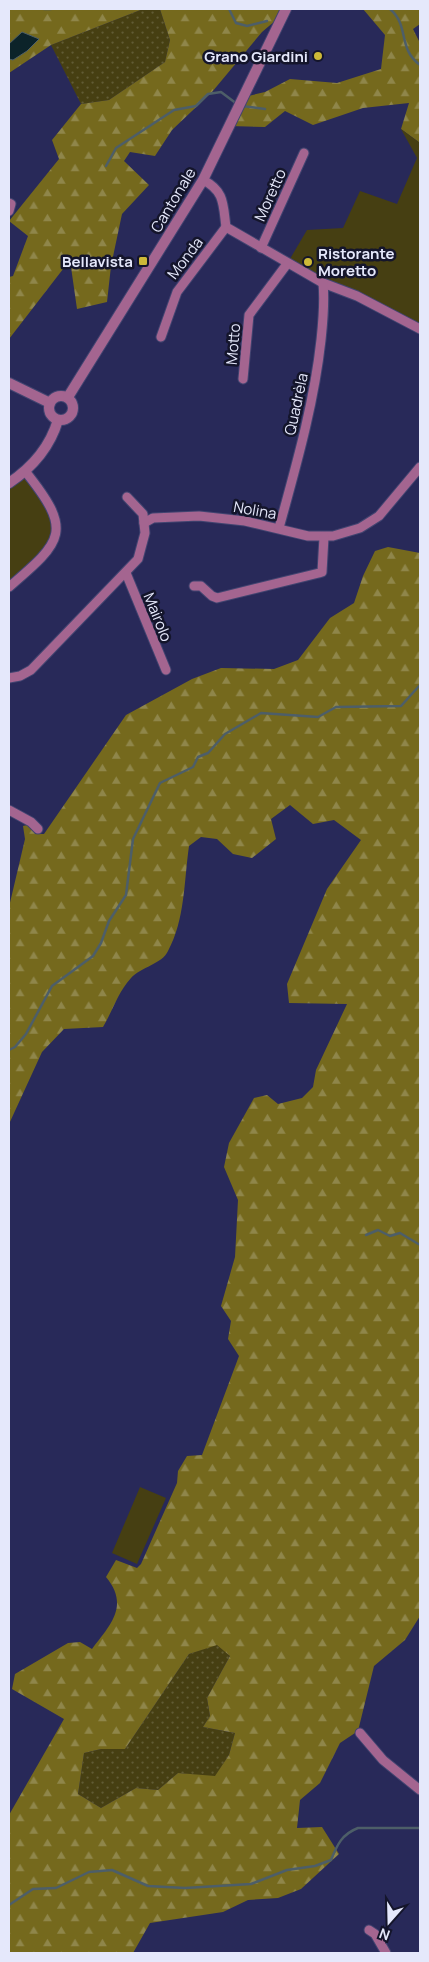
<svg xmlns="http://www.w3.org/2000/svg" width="429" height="1962" viewBox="0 0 429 1962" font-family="Manrope,sans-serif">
<defs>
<pattern id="grass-dots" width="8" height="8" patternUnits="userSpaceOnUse" patternTransform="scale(1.25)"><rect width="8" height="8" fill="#463f12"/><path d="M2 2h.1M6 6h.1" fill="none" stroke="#615b35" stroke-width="1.8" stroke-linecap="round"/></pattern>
<pattern id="forest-firs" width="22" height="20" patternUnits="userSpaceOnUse" patternTransform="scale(1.25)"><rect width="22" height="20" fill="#75691d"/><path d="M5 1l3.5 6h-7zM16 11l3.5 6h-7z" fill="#8f864a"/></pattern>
</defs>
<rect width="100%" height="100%" fill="#282959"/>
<g fill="url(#grass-dots)">
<path d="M143 9H160L170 40 165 62 109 100 81 104 51 45Z"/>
<path d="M217 1644 230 1656 207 1698 210 1716 203 1727 235 1733 229 1755 215 1777 178 1773 158 1790 136 1788 101 1808 78 1794 84 1753 101 1749H125L189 1654Z"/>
</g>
<g fill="url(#forest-firs)" fill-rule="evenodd">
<path d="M9 9H143L51 45 9 73Z"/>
<path d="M160 9H289L262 32 212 92 172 130 155 156 130 152 124 161 149 185 122 214 111 266 107 302 77 309 70 260 9 339V277L13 276 28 236 9 221 59 159 52 140 81 104 109 100 165 62 170 40Z"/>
<path d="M363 9H420V24L413 29 420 43V143L401 129 409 103 363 108 313 125 285 111 265 127 230 126 244 97 265 92 290 79 337 83 381 69 385 35Z"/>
<path d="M388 547 420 553V1616L405 1640 374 1666 358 1731 340 1743 320 1783 300 1800 297 1828 322 1827 339 1854 301 1889 278 1898 248 1900 223 1912 150 1923 133 1953H9V1815L64 1719 12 1689 15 1674 68 1643 80 1642 92 1649C110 1625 130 1606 106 1577L116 1560 137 1568 141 1564 177 1483 178 1471 187 1456 202 1455 239 1356 228 1339 231 1321 221 1306 235 1257 238 1200 224 1167 229 1143 254 1098 267 1095 278 1104 302 1098 313 1087 316 1070 347 1004 289 1003 287 984 327 889 361 840 334 820 313 824 290 805 271 819 276 839 252 858 233 854 217 839 201 837 189 846C184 881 185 920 168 951 162 964 141 967 131 978 118 992 113 1010 103 1027L64 1029 42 1052 9 1124V907L25 839 23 826 31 824 35 834H44L126 715 192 679 221 668 274 669 298 660 330 618 354 603 363 576 375 551ZM217 1645 230 1656 207 1698 210 1716 203 1727 235 1733 229 1755 215 1776 178 1773 158 1790 136 1788 101 1808 78 1794 84 1753 101 1749H125L189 1654Z"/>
</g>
<g fill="#463f12">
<path d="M401 129 420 143V329L287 264 307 230 343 228 360 191 397 204 417 158Z"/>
<path d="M25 471 45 496 57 534 9 587V483Z"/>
<path d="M140 1487 166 1498 137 1564 112 1553Z"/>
</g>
<path fill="#0c2329" stroke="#4d5e68" d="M22 32 39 39 27 51 13 60 9 59V44Z"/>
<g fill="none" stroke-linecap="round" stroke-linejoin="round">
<g stroke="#4d5e68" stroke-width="2.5">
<path d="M44 9H51"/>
<path d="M229 9 236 23 247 26 267 21"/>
<path d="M390 9C410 26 397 48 420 65"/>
<path d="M242 106 265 109"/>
<path d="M106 166 116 148 174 110 196 106 208 94 221 92 237 104"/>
<path d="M9 1050 15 1047 26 1034 52 986 93 956 101 943 109 921 126 895 133 839 160 783 193 767 198 757 208 753 225 734 261 713 318 717 336 707 401 706 420 685"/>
<path d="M366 1235 378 1230 390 1236 400 1233 420 1245"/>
<path d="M9 1905 33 1889 56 1888 89 1872 112 1870 148 1886 185 1888 251 1884 287 1870 315 1866 331 1860C337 1845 342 1834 358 1828H420"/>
</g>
<defs>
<g id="minor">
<path d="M203 180C225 191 223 205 226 227L323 283 357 296 420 329"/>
<path d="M9 203 11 204 9 211"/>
<path d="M261 248 304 153"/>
<path d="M161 337 177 292 226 227"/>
<path d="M243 379 249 315 287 264"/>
<path d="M144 523 153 518 199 516 245 521 308 536H333L360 528 379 516 420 467"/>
<path d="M279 528C296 466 314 404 321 340 323 321 325 303 323 283"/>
<path d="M126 573 166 670"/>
<path d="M194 586H201L212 596 217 598 319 573 322 572 324 537"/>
<path d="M9 587C64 540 73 531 25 471"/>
<path d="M9 678 20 676 31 670 138 559 145 533 143 514 127 497"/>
<path d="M9 810 31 822 38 829"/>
<path d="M360 1733 383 1760 420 1790"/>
<path d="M369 1930 375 1934 386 1953"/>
</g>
<g id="tertiary">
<path d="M9 383 50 403"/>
<circle cx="61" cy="408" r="12"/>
<path d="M68 397 203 180 286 9"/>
<path d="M9 483C33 467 50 447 58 420"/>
</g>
</defs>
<use href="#minor" stroke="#424470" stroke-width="11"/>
<use href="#tertiary" stroke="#424470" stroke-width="12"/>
<use href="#minor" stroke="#a46590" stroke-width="9"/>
<use href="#tertiary" stroke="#a46590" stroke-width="10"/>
</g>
<g fill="#cdb938" stroke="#14152b" stroke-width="2">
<circle cx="318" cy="56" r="5"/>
<rect x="138" y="256" width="10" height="10" rx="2.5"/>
<circle cx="308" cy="262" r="5"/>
</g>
<g text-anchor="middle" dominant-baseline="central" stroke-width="5" stroke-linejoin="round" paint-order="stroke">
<g font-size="15" font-weight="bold" fill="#e5e8fb" stroke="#14152b" text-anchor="end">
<text x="308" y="56">Grano Giardini</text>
<text x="318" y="253" text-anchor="start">Ristorante<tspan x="318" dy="17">Moretto</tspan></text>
<text x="133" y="261">Bellavista</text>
</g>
<g font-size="15" fill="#e5e8fb" stroke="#14152b">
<text transform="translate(270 195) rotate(-66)">Moretto</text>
<text transform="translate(173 200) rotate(-59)">Cantonale</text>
<text transform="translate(185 258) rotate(-53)">Monda</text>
<text transform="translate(233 344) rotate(-85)">Motto</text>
<text transform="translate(296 404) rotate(-78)">Quadrèla</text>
<text transform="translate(255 510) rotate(10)">Nolina</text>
<text transform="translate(158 617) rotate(68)">Mairolo</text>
</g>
</g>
<rect width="429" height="1962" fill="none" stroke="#e5e8fb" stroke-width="20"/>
<g transform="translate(389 1922) rotate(200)" stroke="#14152b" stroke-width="4" paint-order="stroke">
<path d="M0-4L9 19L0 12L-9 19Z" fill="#e5e8fb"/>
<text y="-8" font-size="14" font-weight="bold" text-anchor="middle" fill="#e5e8fb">N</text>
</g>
</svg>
